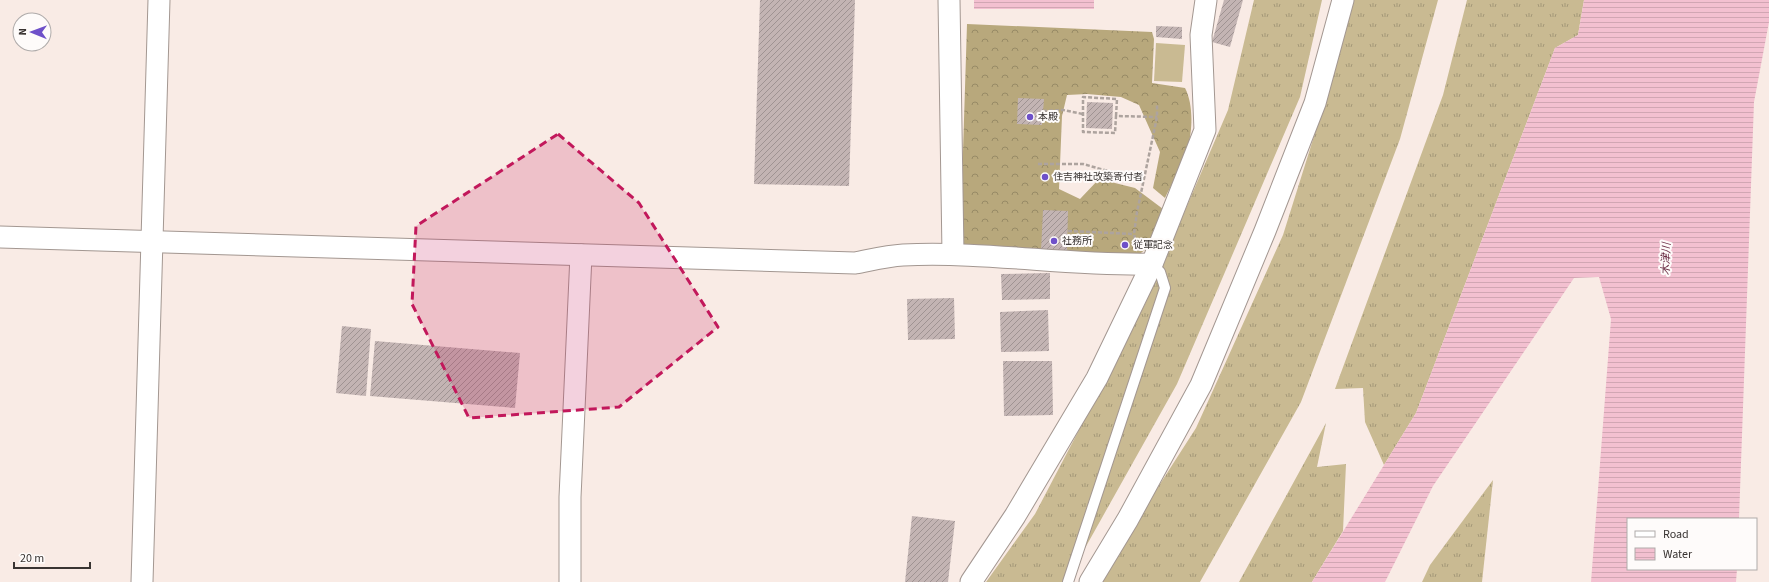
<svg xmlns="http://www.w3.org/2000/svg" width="1769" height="582" viewBox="0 0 1769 582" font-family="'Source Sans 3','Noto Sans JP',sans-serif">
<defs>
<pattern id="grass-tufts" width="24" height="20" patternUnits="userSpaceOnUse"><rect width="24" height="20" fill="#c9ba92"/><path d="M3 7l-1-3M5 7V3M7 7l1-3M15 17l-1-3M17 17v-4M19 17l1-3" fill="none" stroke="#a49878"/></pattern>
<pattern id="forest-crowns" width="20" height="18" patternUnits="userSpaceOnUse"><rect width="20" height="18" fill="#b8a87c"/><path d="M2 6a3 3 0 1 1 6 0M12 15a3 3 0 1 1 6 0" fill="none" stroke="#978a66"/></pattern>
<pattern id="water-rules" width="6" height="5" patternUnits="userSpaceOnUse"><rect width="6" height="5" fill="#f3c0d0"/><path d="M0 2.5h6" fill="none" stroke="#d1a6b3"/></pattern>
<pattern id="building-hatch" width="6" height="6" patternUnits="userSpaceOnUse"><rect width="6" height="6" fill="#c3b4b3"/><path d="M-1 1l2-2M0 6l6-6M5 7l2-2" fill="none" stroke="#9f9392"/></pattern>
</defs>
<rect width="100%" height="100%" fill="#f9ebe5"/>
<g fill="url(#grass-tufts)">
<path d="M1254 0H1322L1300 97 1177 384 1066 582H986L1035 514 1145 304 1228 110Z"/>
<path d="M1351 0H1438L1400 139 1301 402 1200 582H1097L1196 428 1283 235 1321 114Z"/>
<path d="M1467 0H1584L1578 35 1555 48 1416 413 1384 465 1365 422 1363 388 1335 389 1443 95Z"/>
<path d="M1326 423 1317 467 1346 464 1343 531 1312 582H1239Z"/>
<path d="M1493 480 1482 582H1422L1430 565Z"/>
</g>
<path fill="url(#forest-crowns)" d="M967 24 1152 32 1154 39 1152 83 1185 88C1195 107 1192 138 1185 158 1180 172 1171 185 1165 198L1153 188 1160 152 1139 105 1121 97 1087 94 1067 95 1062 116 1059 189 1080 199 1099 179 1135 188 1163 209 1146 249 1132 260 960 247Z"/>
<path fill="#c9ba92" d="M1156 43 1185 45 1182 82 1154 81Z"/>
<g fill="url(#water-rules)">
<rect x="974" y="0" width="120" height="9"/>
<path d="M1584 0H1769V22L1754 102 1739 519H1628V569H1737L1736 582H1591L1611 319 1599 277 1574 278 1433 486 1385 582H1312L1416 413 1555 48 1578 35Z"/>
</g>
<g fill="url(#building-hatch)">
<path d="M760 0H855L849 186 754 184Z"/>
<path d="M1224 0H1243L1230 47 1212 42Z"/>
<path d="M1156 26 1182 27V39L1156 37Z"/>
<path d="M1018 98 1044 99 1042 125 1017 124Z"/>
<path d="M1087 102 1113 103 1112 129 1086 128Z"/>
<path d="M1043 210 1068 211 1067 252 1041 251Z"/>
<path d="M1050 273V299L1002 300 1001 274Z"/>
<path d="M954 298 955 339 908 340 907 299Z"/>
<path d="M1048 310 1049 351 1001 352 1000 312Z"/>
<path d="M342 326 371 329 366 396 336 393Z"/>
<path d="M375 341 520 353 515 408 370 396Z"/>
<path d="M1003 361H1052L1053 415 1004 416Z"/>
<path d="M912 516 955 521 948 582H905Z"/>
</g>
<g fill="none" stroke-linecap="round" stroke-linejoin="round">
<defs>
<path id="lane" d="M1068 582 1165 288 1160 272 1152 264"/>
<g id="street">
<path d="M949 0 953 254"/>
<path d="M0 237 855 263C871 260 887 256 903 255 986 251 1069 266 1152 264"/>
<path d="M142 582 159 0"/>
<path d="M570 582V497L581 255"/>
<path d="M971 582 1015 516 1097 378 1152 264 1205 130 1201 35 1206 0"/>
<path d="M1090 582 1128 519 1201 385 1265 231 1315 103 1343 0"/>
</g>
</defs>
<use href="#lane" stroke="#a39791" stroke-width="12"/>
<use href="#street" stroke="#a39791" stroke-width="23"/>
<g stroke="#ada39e" stroke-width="2.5" stroke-dasharray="4 2" stroke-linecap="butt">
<path d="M1043 111 1063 110 1083 114"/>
<path d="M1116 116 1117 99 1083 97V132L1115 133 1116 116 1157 117"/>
<path d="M1038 164H1083L1143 181"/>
<path d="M1068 231 1134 234"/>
<path d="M1135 239 1134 234 1137 212 1157 117V104"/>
</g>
<use href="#lane" stroke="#fff" stroke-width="10"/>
<use href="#street" stroke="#fff" stroke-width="21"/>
</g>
<path fill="#c2185b" fill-opacity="0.2" stroke="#c2185b" stroke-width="3" stroke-dasharray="8 5" stroke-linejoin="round" d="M558 134 639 203 718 327 619 407 469 418 412 304 416 226Z"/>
<g fill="#6e50c9" stroke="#fefbfa" stroke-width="1.5">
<circle cx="1030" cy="117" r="4"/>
<circle cx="1045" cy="177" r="4"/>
<circle cx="1054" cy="241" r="4"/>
<circle cx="1125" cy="245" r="4"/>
</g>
<g text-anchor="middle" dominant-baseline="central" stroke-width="4" stroke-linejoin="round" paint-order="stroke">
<g font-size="10" fill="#393432" stroke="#fefbfa" text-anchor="start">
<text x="1038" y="117">本殿</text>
<text x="1053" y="177">住吉神社改築寄付者</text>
<text x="1062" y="241">社務所</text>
<text x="1133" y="245">従軍記念</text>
</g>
<g font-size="11" font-style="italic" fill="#6b2e45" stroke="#fefbfa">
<text transform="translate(1666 259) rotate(-88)">木津川</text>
</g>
</g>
<rect x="1627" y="518" width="130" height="52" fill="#fefbfa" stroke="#afabaa"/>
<rect x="1635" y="531" width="20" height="6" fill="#ffffff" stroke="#afabaa"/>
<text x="1663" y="538" font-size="12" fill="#393432">Road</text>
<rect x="1635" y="548" width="20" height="12" fill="url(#water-rules)" stroke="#afabaa"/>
<text x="1663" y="558" font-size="12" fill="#393432">Water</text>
<g transform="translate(32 32) rotate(271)"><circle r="19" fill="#fefbfa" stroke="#afabaa"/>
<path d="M0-3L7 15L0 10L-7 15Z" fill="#6e50c9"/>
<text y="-6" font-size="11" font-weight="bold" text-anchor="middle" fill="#393432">N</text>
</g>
<path d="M14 562v6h76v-6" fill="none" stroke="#393432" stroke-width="2"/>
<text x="20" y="562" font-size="12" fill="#393432" stroke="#fefbfa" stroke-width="3" paint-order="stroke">20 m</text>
</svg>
